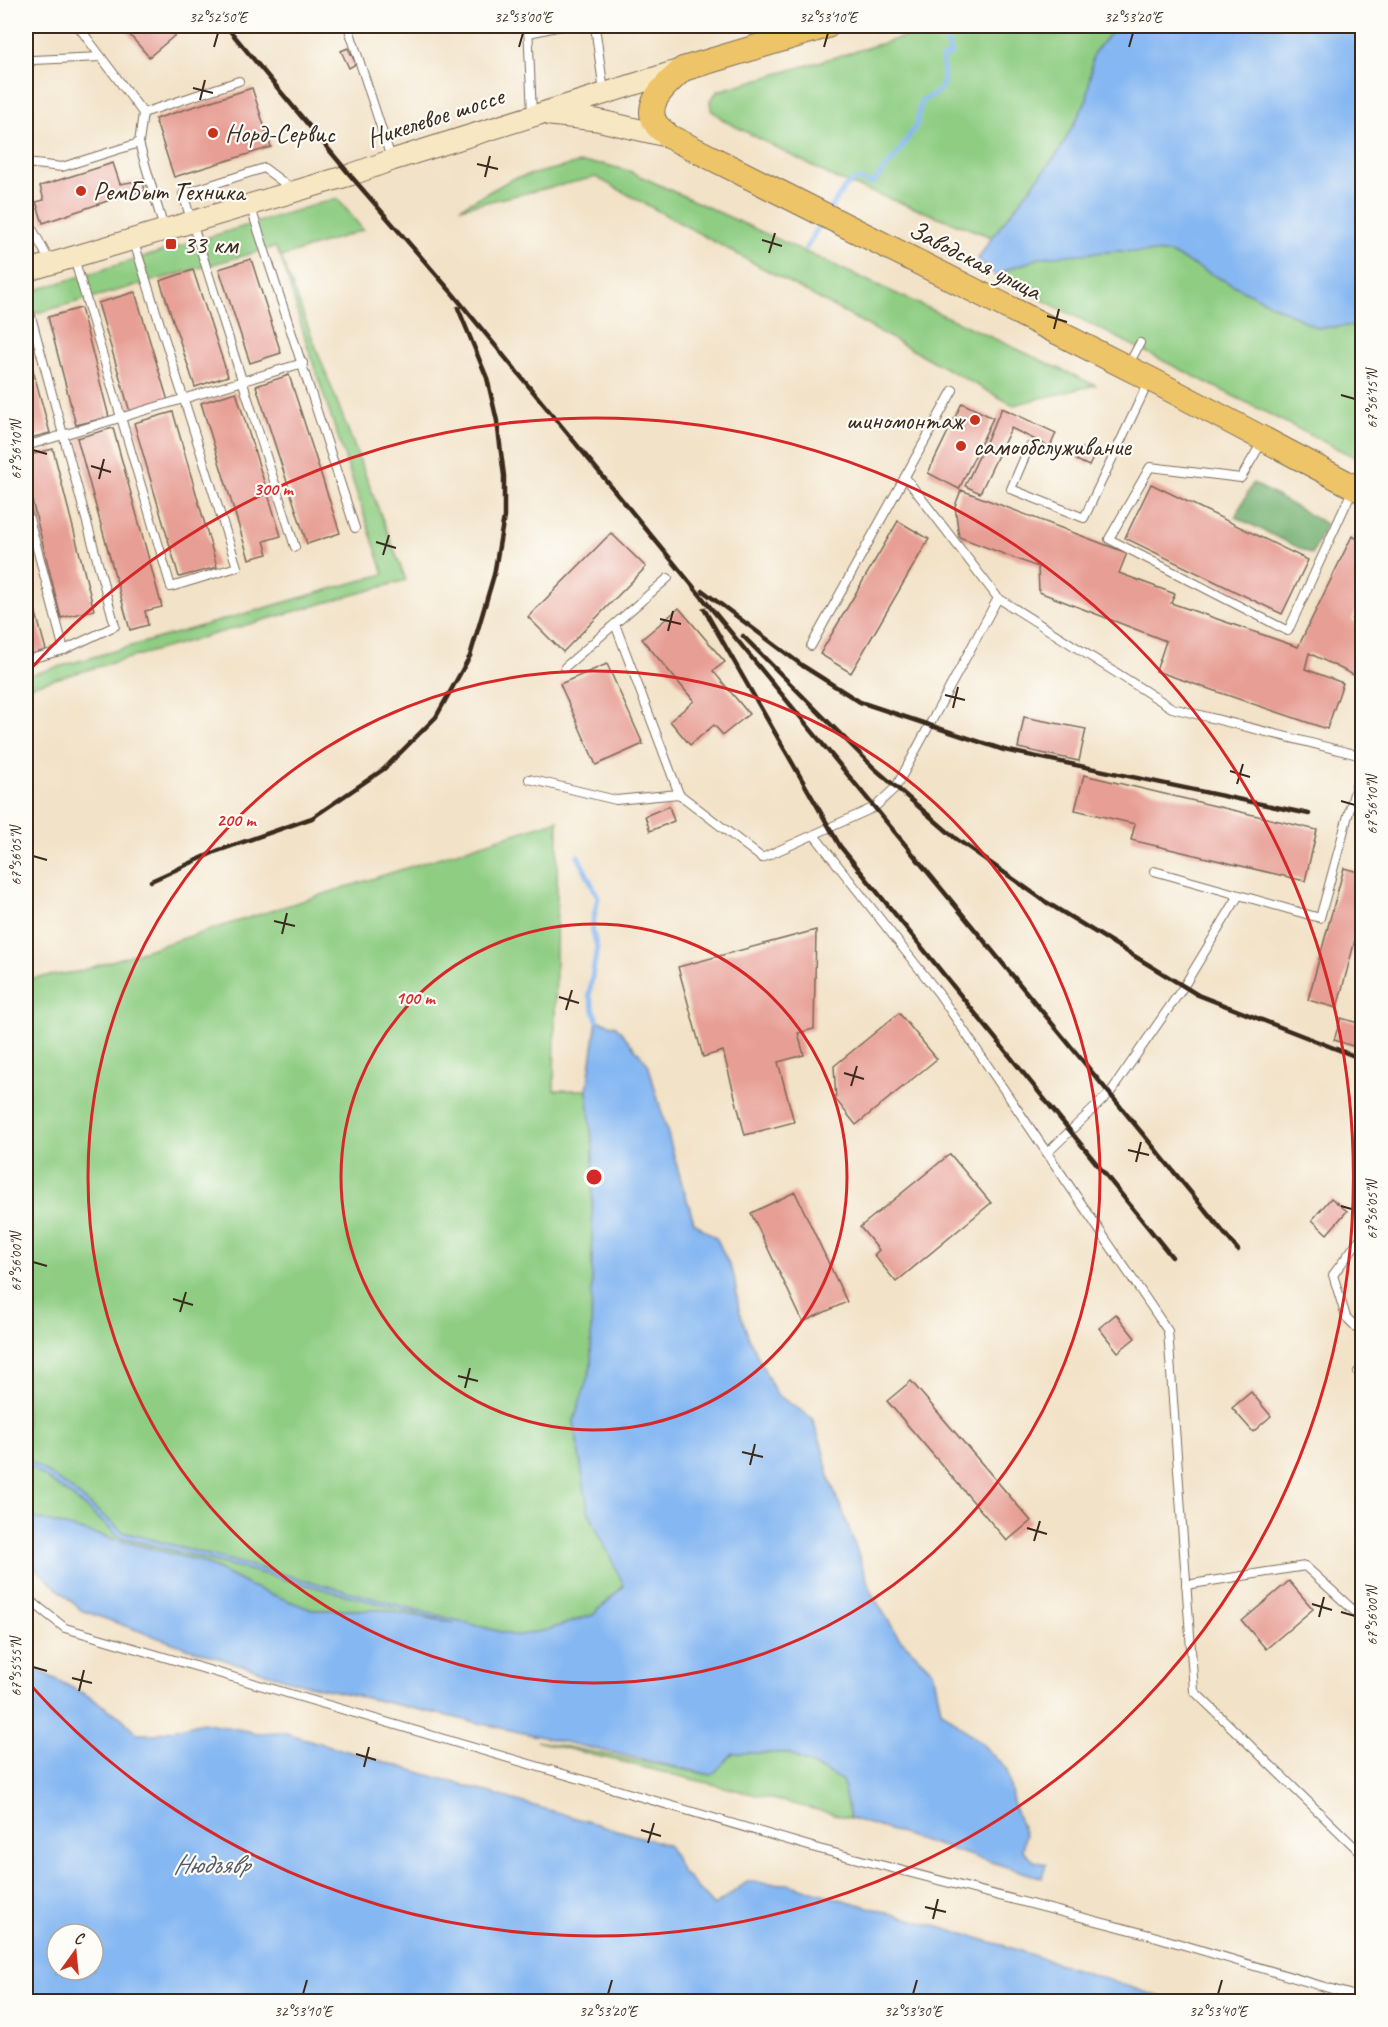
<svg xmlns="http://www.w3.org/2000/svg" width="1388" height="2027" viewBox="0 0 1388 2027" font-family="Caveat,sans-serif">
<rect width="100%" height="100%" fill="#fdfcf7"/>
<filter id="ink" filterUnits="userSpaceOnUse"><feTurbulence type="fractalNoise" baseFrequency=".0167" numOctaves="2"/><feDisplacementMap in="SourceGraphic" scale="12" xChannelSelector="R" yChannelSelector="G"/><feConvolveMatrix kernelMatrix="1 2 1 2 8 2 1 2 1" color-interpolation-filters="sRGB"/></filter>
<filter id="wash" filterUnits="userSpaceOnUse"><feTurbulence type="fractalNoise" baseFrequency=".008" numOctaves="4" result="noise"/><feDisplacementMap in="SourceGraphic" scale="24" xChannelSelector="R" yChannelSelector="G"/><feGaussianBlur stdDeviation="1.35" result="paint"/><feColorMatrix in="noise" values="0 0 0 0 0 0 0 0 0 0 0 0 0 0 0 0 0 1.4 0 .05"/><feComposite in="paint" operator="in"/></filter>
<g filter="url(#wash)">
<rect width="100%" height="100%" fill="#f2e2c7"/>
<g fill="#8fcd83" stroke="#657c50" stroke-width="1.5">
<path d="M953 26H1116L1093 54 1087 100 1058 153 992 237 839 180 725 121 711 110 710 100 718 91 935 28Z"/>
<path d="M579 163 603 164 629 171 1095 385 1013 405 596 177 460 208 512 179Z"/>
<path d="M337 198 363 230 281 257 406 580 30 686 26 705V676L384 574 309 351 281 257 275 247 26 316V293Z"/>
<path d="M1118 251 1170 253 1318 328 1362 325V461L997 277C1030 251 1079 254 1118 251Z"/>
<path d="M558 820 554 1090H587L593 1149 591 1367 574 1421 588 1510 624 1585 593 1615 547 1630 516 1636 123 1532 72 1490 26 1458V979L77 972Z"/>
<path d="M26 1464 69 1494 120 1537 468 1626 384 1610H312L250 1586 203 1562 26 1516Z"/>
<path d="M536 1741 711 1775 733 1753H788L842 1780 850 1818Z"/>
</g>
<path fill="#73b071" stroke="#576d48" stroke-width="1.5" d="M1253 483 1326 524 1312 554 1235 517Z"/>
<g fill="#85b7f2" stroke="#607088" stroke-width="1.5" fill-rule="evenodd">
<path d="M1116 26H1362V325L1318 328 1170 253 1118 251 1043 257 1006 270 997 277 978 259 992 237 1058 153 1087 100 1093 54Z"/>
<path d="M597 1020 616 1026 648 1064 682 1184 694 1222 717 1239 734 1276 739 1310 749 1338 776 1394 812 1418 822 1446 830 1481 845 1517 872 1594 899 1638 933 1671 941 1710 981 1743 1007 1770 1014 1807 1025 1835 1022 1850 1034 1861 1046 1864 1042 1878 850 1818 842 1780 788 1753H733L712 1775 299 1683 184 1647 81 1610 26 1560V1516L203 1562 250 1586 312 1610H384L455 1623 120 1537 69 1494 26 1464V1458L72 1490 123 1532 516 1636 547 1630 593 1615 624 1586 588 1510 574 1421 591 1367 593 1149 587 1090Z"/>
<path d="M26 1664 88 1696 122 1718 137 1734H156L203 1722 257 1733 282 1732 668 1845 682 1872 714 1906 747 1882 787 1884 1002 1945 1172 2001H26ZM57 1934H93V1970H57Z"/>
</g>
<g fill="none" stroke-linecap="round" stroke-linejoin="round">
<g stroke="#85b7f2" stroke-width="5">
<path d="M829 211 844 188 857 179 872 184 897 155 917 124 921 101C947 90 945 84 942 58L951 54 942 29"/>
<path d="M806 248 822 221"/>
<path d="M578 856 598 897 592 928 597 948 589 995 597 1020"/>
</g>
</g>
<g id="blocks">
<g fill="#e79e94">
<path d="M122 26H186L149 57Z"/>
<path d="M348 48 356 64 349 68 341 51Z"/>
<path d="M252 88 271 147 174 177 155 119Z"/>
<path d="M113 163 120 184 143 180 145 191 122 196 43 223 36 202 44 200 40 186Z"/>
<path d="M251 259 281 353 250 363 219 269Z"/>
<path d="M193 270 228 376 195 387 160 281Z"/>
<path d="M135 292 168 401 130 412 98 303Z"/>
<path d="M81 308 109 417 76 425 48 317Z"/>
<path d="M26 344 50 433 26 439Z"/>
<path d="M289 375 340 533 307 544 256 386Z"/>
<path d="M236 392 281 536 264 541 268 554 249 559 201 403Z"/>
<path d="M962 403 993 418 959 489 928 473Z"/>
<path d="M1002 408 1056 433 1050 447 1011 428 980 493 965 486Z"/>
<path d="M173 412 217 567 179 577 134 423Z"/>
<path d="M113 428 162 607 145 611 148 625 130 630 77 438Z"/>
<path d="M1082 448 1095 454 1089 466 1076 460Z"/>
<path d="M53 449 94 610 61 618 26 476V456Z"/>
<path d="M1151 484 1308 560 1282 614 1125 538Z"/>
<path d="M961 490 1127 553 1119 573 1175 594 1171 603 1298 647 1352 536 1362 541V599L1352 620 1362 625V679L1309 653 1305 669 1343 683 1327 729 1156 671 1166 641 1039 592 1038 567 959 537 955 506Z"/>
<path d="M898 521 929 539 851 673 820 654Z"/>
<path d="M611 533 646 567 563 652 528 617Z"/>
<path d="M26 577 46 650 26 656Z"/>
<path d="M679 608 725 662 713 671 749 714 723 735 714 725 690 745 670 721 694 701 642 639Z"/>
<path d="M607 664 643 744 596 765 560 684Z"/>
<path d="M1024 717 1086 729 1079 761 1018 748Z"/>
<path d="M1084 775 1317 830 1305 881 1131 840 1135 824 1075 810Z"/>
<path d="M669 806 674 821 650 831 645 816Z"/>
<path d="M1344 868 1362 873V914L1337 1008 1308 1000Z"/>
<path d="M816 930 814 1029 798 1033 804 1055 778 1062 794 1122 745 1135 723 1051 703 1057 678 967Z"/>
<path d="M899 1013 937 1059 856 1125 836 1100 834 1066Z"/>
<path d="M1341 1018 1362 1024V1049L1334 1040Z"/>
<path d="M950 1154 991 1203 896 1282 874 1255 879 1250 860 1227Z"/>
<path d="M795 1192 847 1302 803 1322 751 1213Z"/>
<path d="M1331 1198 1347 1211 1327 1234 1312 1220Z"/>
<path d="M1116 1314 1135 1338 1118 1352 1099 1328Z"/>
<path d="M911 1381 1031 1521 1007 1541 887 1401Z"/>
<path d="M1251 1392 1271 1416 1253 1432 1232 1408Z"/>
<path d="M1289 1581 1313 1609 1266 1649 1242 1621Z"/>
</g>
</g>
</g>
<g filter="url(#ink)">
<use href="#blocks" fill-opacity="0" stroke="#7b6a59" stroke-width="1.5"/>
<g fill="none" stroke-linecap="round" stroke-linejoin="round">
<defs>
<g id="service">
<path d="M78 26 143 113 139 143 164 229"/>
<path d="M348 26 391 158"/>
<path d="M528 26 532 114"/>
<path d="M595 26 604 92"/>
<path d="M529 33 561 26"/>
<path d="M26 67 33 60 101 57"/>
<path d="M143 113 239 81"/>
<path d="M26 163 62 167 139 143"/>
<path d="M292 189 264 168 183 194 295 547"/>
<path d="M250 205 355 528"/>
<path d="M26 217 50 262"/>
<path d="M74 258 171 587 237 567 133 239"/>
<path d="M26 298 115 626 64 650 26 660"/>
<path d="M1129 364 1140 343"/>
<path d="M1262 442 1241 478 1150 467 1109 539 1288 631 1352 491"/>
<path d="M26 446 303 363"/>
<path d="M1029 447 1011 489 1084 518 1149 381"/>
<path d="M905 477 998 598"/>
<path d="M26 507 64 650"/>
<path d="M615 624 679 794 762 858 875 807 896 787 998 598 1172 708 1362 756"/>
<path d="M811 646 953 390"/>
<path d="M565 667 668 578"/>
<path d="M529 779 616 800 679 794"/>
<path d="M814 835 939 994 1168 1331 1194 1691 1362 1854"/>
<path d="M1154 871 1320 918 1362 764"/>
<path d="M1047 1153 1110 1093 1184 986 1239 895"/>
<path d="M1362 1236 1333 1275 1346 1317 1362 1333"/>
<path d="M1358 1372 1362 1378"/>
<path d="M1186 1585 1305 1566 1362 1618"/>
<path d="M26 1597 65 1628 819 1849 1150 1935 1362 1998"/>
</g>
<g id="secondary">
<path d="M550 115 597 120 670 137"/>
<path d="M26 271 350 175 392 160 683 69"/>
</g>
<path id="primary" d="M827 26 683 69C669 82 642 103 656 124 659 129 666 133 670 137L1150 379 1362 491"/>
</defs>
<use href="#service" stroke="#7b6a59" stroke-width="10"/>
<use href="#secondary" stroke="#7b6a59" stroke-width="23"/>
<use href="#primary" stroke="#7b6a59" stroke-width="26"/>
<use href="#service" stroke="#fff" stroke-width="8"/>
<use href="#secondary" stroke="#f8e7c3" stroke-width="21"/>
<use href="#primary" stroke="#eec469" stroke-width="24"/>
<g stroke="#3b2a1e" stroke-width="4.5">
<path d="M226 26 350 175 453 294 1238 1250"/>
<path d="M703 591 803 666 860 702 1004 750 1309 814"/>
<path d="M704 609 840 846 1172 1257"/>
<path d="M743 636 874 768 955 838 1046 902 1198 995 1362 1059"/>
<path d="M151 881 217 851 312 818 384 769 436 717 470 656 494 575 504 517V476L497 421 487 378 458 308"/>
</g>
</g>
</g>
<path fill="none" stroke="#3b2a1e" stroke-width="2" d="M214 47 218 33M519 47 523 33M824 47 828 33M1129 47 1133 33M193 88 213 93M200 100 205 80M477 164 498 169M485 177 490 156M762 240 782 246M769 253 775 233M1047 316 1067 322M1054 329 1059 309M1341 395 1355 399M33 450 47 454M91 466 111 472M99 479 104 459M376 542 396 548M383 555 389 535M660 619 681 624M668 631 673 611M945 695 965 700M953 708 958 687M1230 771 1250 777M1237 784 1243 764M1341 801 1355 805M33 856 47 860M274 921 295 926M282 934 287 913M559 997 579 1003M566 1010 572 990M844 1073 864 1079M851 1086 857 1066M1128 1150 1149 1155M1136 1162 1141 1142M1341 1206 1355 1210M33 1262 47 1266M173 1299 193 1305M180 1312 186 1292M458 1376 478 1381M465 1388 470 1368M742 1452 763 1457M750 1465 755 1444M1027 1528 1047 1534M1034 1541 1040 1521M1312 1604 1332 1610M1341 1612 1355 1616M1319 1617 1324 1597M33 1667 47 1671M72 1678 92 1683M79 1691 84 1670M356 1754 376 1760M364 1767 369 1747M641 1830 661 1836M648 1843 654 1823M925 1907 946 1912M933 1919 938 1899M303 1994 307 1980M608 1994 612 1980M913 1994 917 1980M1218 1994 1222 1980"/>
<g fill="none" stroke="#d62828" stroke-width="3">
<circle cx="594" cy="1177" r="253"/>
<circle cx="594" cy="1177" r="506"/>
<path d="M26 674A759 759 0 1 1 26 1680"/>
</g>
<g fill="#c8321e" stroke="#fdfcf7" stroke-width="2">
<circle cx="213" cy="133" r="6"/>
<circle cx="81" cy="191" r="6"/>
<rect x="165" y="238" width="12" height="12" rx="3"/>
<circle cx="975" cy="420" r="6"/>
<circle cx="961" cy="446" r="6"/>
</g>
<g text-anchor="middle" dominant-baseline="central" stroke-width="4.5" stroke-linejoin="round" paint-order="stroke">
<g font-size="26" fill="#3b2a1e" stroke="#fdfcf7">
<text transform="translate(435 117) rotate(-18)">Никелевое шоссе</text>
<text transform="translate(975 260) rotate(27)">Заводская улица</text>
</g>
<g font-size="26" fill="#3b2a1e" stroke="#fdfcf7" text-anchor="start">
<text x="225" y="133">Норд-Сервис</text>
<text x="93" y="191">РемБыт Техника</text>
<text x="183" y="244">33 км</text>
<text x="963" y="420" text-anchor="end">шиномонтаж</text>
<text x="973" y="446">самообслуживание</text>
</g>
<g font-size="27" font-style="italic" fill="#555b68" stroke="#fdfcf7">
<text x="211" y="1864">Нюдъявр</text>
</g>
</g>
<circle cx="594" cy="1177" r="9" fill="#d62828" stroke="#fdfcf7" stroke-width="3"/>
<g font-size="18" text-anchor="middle" font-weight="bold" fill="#d62828" stroke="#fdfcf7" stroke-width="4.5" stroke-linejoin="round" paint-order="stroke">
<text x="273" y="495">300 m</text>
<text x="236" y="826">200 m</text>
<text x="415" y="1004">100 m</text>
</g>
<rect width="1388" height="2027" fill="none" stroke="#fdfcf7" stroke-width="66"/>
<g transform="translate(75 1952) rotate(15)"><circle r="28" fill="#fdfcf7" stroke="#afa8a0" stroke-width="1.5"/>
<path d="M0-4.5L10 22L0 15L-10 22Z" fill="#c8321e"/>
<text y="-9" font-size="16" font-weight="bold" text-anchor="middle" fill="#3b2a1e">С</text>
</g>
<rect x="33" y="33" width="1322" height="1961" fill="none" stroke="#3b2a1e" stroke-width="2"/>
<g font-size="15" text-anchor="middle" fill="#3b2a1e">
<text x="218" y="22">32°52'50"E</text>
<text x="523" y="22">32°53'00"E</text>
<text x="828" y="22">32°53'10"E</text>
<text x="1133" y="22">32°53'20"E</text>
<text transform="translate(1372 399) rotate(-90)" y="5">67°56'15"N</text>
<text transform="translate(16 450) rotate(-90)" y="5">67°56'10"N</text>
<text transform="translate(1372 805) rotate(-90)" y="5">67°56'10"N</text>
<text transform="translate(16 856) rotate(-90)" y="5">67°56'05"N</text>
<text transform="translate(1372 1210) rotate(-90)" y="5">67°56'05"N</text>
<text transform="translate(16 1262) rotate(-90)" y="5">67°56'00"N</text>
<text transform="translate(1372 1616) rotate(-90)" y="5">67°56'00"N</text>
<text transform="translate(16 1667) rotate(-90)" y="5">67°55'55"N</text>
<text x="303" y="2016">32°53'10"E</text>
<text x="608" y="2016">32°53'20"E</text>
<text x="913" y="2016">32°53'30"E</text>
<text x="1218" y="2016">32°53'40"E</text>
</g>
</svg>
